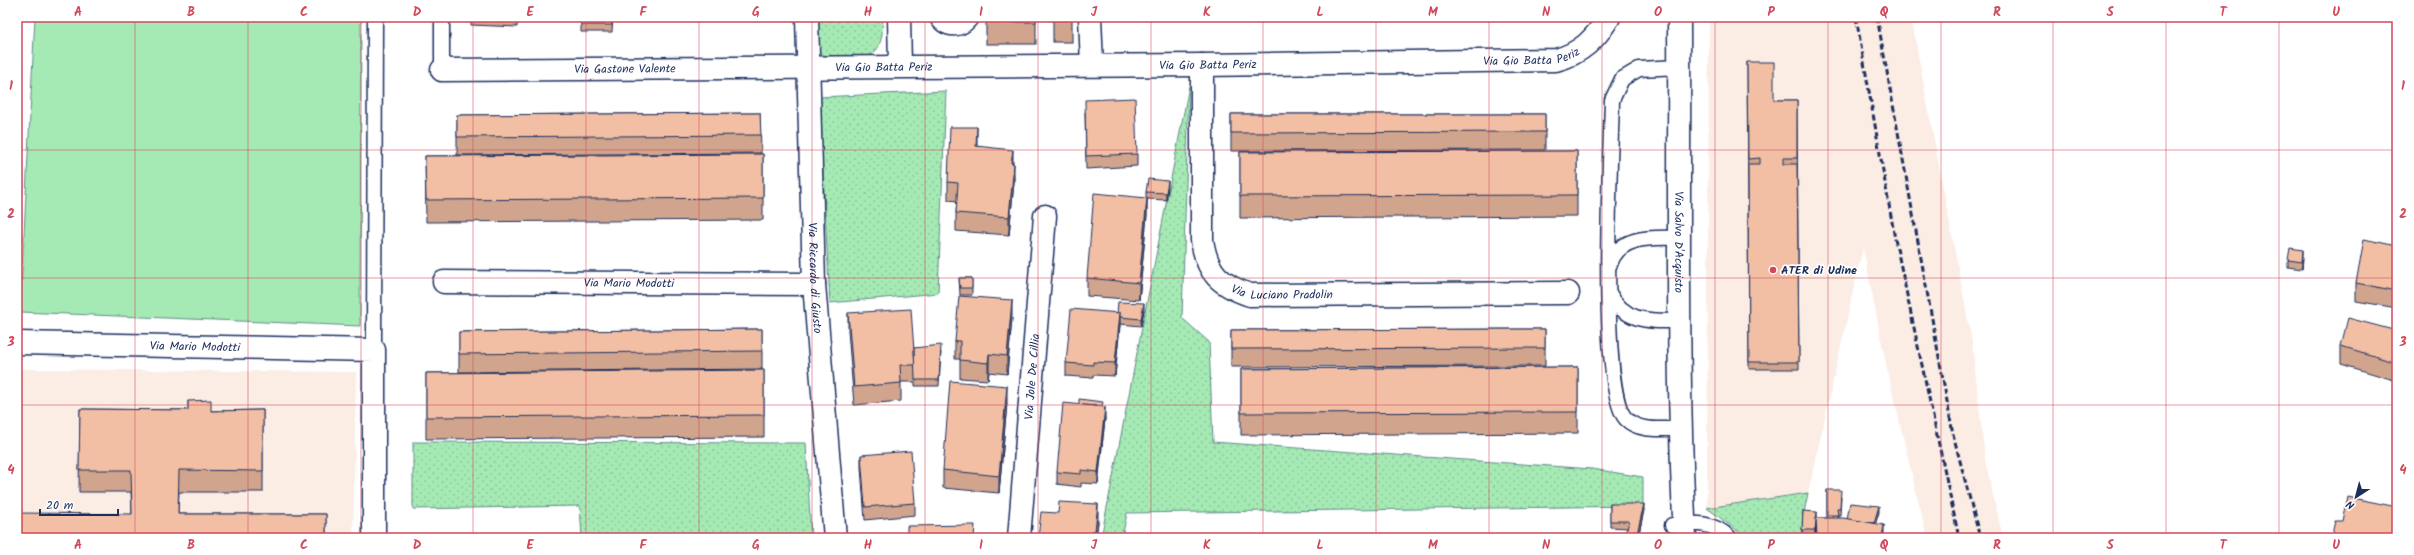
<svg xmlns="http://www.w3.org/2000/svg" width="2414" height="555" viewBox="0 0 2414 555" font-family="Kalam,sans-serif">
<defs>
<pattern id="grass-dots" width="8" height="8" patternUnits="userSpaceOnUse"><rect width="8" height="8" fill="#a5e9b4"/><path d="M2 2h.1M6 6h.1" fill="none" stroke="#8dc89d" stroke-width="1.8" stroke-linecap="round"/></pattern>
</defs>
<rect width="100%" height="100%" fill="#fff"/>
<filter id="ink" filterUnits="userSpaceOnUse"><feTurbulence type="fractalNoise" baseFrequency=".025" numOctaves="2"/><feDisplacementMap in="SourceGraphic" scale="8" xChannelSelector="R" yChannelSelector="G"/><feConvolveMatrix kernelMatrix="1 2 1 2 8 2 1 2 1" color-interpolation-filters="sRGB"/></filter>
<g filter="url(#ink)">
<g fill="#fbece4">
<path d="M1709 17H1911L1972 342 1985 460 2003 538H1927L1886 364 1863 247 1808 493 1707 508Z"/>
<path d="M17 369 356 372 353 538H17Z"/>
</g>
<g fill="url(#grass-dots)" stroke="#608c89">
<path d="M815 17H883C883 66 865 58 825 57L816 48Z"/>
<path d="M1189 86 1182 318 1209 342 1213 442 1592 469 1643 477V506L1127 513 1122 538H1101Z"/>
<path d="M946 91 938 293 830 303 819 97Z"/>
<path d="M413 442 806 443 811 538H582L580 506 413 509Z"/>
<path d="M1808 493 1803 518 1802 538H1747L1707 508Z"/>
</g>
<path fill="#a5e9b4" stroke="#608c89" d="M35 17H361L360 326 20 312Z"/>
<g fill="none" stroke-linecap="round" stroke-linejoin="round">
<defs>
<g id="lane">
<path d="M936 17C945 32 962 32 972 17"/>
<path d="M1679 67 1639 69 1622 79 1612 100C1611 150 1598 391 1626 419 1640 433 1664 428 1682 429"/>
<path d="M442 70V17"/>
<path d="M1610 264C1620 234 1654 238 1680 238"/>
<path d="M1609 293C1625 323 1650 321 1679 321"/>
<path d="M374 350 375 17"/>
<path d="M1672 525C1695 523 1712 521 1730 538"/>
</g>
<g id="street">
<path id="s1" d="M807 17 814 284 835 538"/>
<path d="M899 17 900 66"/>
<path d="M1090 17 1092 65"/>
<path id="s2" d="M1202 65V240C1207 273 1220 285 1250 295L1568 293"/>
<path id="s3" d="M442 70 1202 65 1556 60C1582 53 1595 39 1609 17"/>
<path id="s4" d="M444 282 814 284"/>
<path id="s5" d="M17 343 374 350V538"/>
<path id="s6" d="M1019 538 1045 216"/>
</g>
<g id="secondary">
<path id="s7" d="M1679 17C1680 191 1676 365 1685 538"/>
</g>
</defs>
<use href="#lane" stroke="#1b2f5e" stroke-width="17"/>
<use href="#street" stroke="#1b2f5e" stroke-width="25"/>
<use href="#secondary" stroke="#1b2f5e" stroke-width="25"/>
<use href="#lane" stroke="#fff" stroke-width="14"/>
<use href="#street" stroke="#fff" stroke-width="22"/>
<use href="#secondary" stroke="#fff" stroke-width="22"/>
<g stroke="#1b2f5e" stroke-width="3" stroke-dasharray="6 3" stroke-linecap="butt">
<path d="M1856 17 1895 239 1959 538"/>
<path d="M1877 17 1953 434 1980 538"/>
</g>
</g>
<g fill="#d0a48d" stroke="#1b2f5e">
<path d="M471 17H518L517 27 471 25Z"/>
<path d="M581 17H613L612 32H581Z"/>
<rect x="986" y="17" width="50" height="27"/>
<rect x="1053" y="17" width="19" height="25"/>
<path d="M1747 62 1774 100H1797L1799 369H1749Z"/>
<path d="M1085 112 1137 154V166L1086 169Z"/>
<path d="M760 113 761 153 457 155V115Z"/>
<path d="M1231 114H1545V150L1231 151Z"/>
<path d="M977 146 1013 163 1014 182 1009 235 956 231V213L957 201 948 200V182Z"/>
<path d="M1577 151V216L1240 218V152Z"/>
<path d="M763 154V220L426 222 425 156Z"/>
<path d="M1168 188 1166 200 1147 199V215L1139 300 1087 296V278L1146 198V192Z"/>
<path d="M2397 246V308L2356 301V283Z"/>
<path d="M2303 257 2302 269 2288 267V260Z"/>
<path d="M959 278H972V295H960Z"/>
<path d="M1144 310 1141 326 1120 324 1115 376 1093 375V378L1066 376V363L1117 313Z"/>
<path d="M848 313 914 348 941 352 939 386H915V382H901V401L854 405 848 331Z"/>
<path d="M1012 318 1007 374 989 372 988 380 960 378V359H955V341Z"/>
<path d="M762 329V369L459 372V332Z"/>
<path d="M1545 329V366L1231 367V330Z"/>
<path d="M2397 331V381L2341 364V346Z"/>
<path d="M1578 367V433L1241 435V369Z"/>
<path d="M764 370V437L426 439V373Z"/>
<path d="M188 401 211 411 263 410V492H179L178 514H326V538H17L132 514 131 492H79L80 409 188 410Z"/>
<path d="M1007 403 999 493 943 488V470Z"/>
<path d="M1103 407 1105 419 1098 484 1081 483V487L1057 484V472Z"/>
<path d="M861 455 915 503V515L865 520 861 468Z"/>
<path d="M1827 490 1841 497 1840 515H1838V518L1847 519 1879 512 1875 524 1884 538H1817L1816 522 1815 536 1802 537 1803 511 1817 518H1827Z"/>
<path d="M1610 504 1644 510 1638 538H1625L1627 528 1610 527Z"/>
<path d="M1098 522 1096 538H1038Z"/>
</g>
<g fill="#a98673" stroke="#1b2f5e">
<path d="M977 127V145L976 164V146Z"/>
<path d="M1013 150V167L1011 163Z"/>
<path d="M1014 164V182L1009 235V217Z"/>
<path d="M1168 181V188L1166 200V193Z"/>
<path d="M1147 198V215L1139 300V283Z"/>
<path d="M2303 250V257L2302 269V262Z"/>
<path d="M1012 300V318L1007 374V356Z"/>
<path d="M1144 303V310L1141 326V319Z"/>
<path d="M1120 313V326L1115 376V363Z"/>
<path d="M989 354V372L988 380V363Z"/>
<path d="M1007 386V403L999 493V476Z"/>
<path d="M1105 407V419L1098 484V472Z"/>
<path d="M1098 504V522L1096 538H1095V531Z"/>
<path d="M1644 504V510L1638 538H1636Z"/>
<path d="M1879 506V512L1872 536V529Z"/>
<path d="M1817 512V518L1815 536V530Z"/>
<path d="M1884 525V538H1882Z"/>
<path d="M2397 526V538H2395Z"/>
</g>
<g fill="#f2bfa4" stroke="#1b2f5e">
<rect x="581" y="17" width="31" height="8"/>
<rect x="986" y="17" width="50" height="5"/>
<rect x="1053" y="17" width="19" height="3"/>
<path d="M1747 62H1774V100H1797V158H1783V164H1797L1799 362H1749L1748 164H1760V158L1748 159Z"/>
<path d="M1135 98 1137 154 1086 156 1085 100Z"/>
<path d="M760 113 761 135 457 137V115Z"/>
<path d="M1231 114H1545V132L1231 133Z"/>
<path d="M950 127H977L976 146 1013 150 1011 163 1014 164 1009 217 956 213 958 183 948 182Z"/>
<path d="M1577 151V195L1240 196V152Z"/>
<path d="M763 154V198L426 200 425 156Z"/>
<path d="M1148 179 1168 181 1166 193 1146 192Z"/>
<path d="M1094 193 1147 198 1139 283 1087 278Z"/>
<path d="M2364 239 2397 246V291L2356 283Z"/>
<path d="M2290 248 2303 250 2302 262 2288 260Z"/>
<path d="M959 278H972V288H960Z"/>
<path d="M959 296 1012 300 1007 356 989 354 988 363 960 360V341H955Z"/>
<path d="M1118 302 1144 303 1141 319 1120 317V313H1117Z"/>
<path d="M911 309 915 365H900L901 383 854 387 848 313Z"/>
<path d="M1071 309 1120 313 1115 363 1093 362V365L1066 363Z"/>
<path d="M2348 318 2397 331V363L2341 346Z"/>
<path d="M762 329V351L459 354V332Z"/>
<path d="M1545 329V348L1231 349V330Z"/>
<path d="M941 345 939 380H915L914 348Z"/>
<path d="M1578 367V412L1241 413V369Z"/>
<path d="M764 370V415L426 417V373Z"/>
<path d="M950 381 1007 386 999 476 943 470Z"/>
<path d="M1079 399 1103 402 1102 406 1079 405Z"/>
<path d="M211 400V411L263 410V471L179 470 178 514H326V538H17V513L132 514 131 470H79L80 409 188 410V401Z"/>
<path d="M1063 403 1105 407 1098 472 1081 470V474L1057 472Z"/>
<path d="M911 451 915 503 865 507 861 455Z"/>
<path d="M1827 490H1841L1840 508H1837L1838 515H1827Z"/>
<path d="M2348 497 2397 507V526L2395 538H2331L2335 521H2343Z"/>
<path d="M1059 502 1098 504 1095 531H1092L1091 538H1038L1041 512 1058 513Z"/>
<path d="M1850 503 1879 506 1874 523 1847 519Z"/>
<path d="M1610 504H1644L1636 538H1625L1629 521H1610Z"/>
<path d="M1803 511 1817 512 1815 530H1802Z"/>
<path d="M1816 518H1843L1884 525 1882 538H1817Z"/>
<path d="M975 525 974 538H907V526Z"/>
<path d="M2165 536 2206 537V538H2165Z"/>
</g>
</g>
<path fill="none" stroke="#d1495b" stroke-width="1" stroke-opacity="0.55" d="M135 17V538M248 17V538M361 17V538M473 17V538M586 17V538M699 17V538M812 17V538M925 17V538M1038 17V538M1151 17V538M1263 17V538M1376 17V538M1489 17V538M1602 17V538M1715 17V538M1828 17V538M1941 17V538M2053 17V538M2166 17V538M2279 17V538M17 150H2397M17 278H2397M17 405H2397"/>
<circle fill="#d1495b" stroke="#fff" stroke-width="1.5" cx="1773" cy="270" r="4"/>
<g text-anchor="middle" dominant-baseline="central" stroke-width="3.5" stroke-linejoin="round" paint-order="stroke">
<g font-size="12" fill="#1b2f5e" stroke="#fff">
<text stroke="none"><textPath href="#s3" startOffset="1090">Via Gio Batta Periz</textPath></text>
<text stroke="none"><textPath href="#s3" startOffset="766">Via Gio Batta Periz</textPath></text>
<text stroke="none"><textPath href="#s3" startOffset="442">Via Gio Batta Periz</textPath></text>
<text stroke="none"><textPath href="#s3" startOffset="183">Via Gastone Valente</textPath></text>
<text stroke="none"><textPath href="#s7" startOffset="225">Via Salvo D'Acquisto</textPath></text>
<text stroke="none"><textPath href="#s1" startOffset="261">Via Riccardo di Giusto</textPath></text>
<text stroke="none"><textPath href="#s4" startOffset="185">Via Mario Modotti</textPath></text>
<text stroke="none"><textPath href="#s2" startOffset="285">Via Luciano Pradolin</textPath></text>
<text stroke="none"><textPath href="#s5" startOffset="178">Via Mario Modotti</textPath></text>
<text stroke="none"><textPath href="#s6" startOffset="162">Via Jole De Cillia</textPath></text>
</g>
<g font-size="12" font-weight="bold" fill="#1b2f5e" stroke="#fff" text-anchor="start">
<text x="1781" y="270">ATER di Udine</text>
</g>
</g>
<rect width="2414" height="555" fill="none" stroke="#fff" stroke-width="44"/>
<g transform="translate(2356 497) rotate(216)" stroke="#ffffff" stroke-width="3" paint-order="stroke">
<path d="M0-3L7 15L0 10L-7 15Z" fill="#1b2f5e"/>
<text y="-6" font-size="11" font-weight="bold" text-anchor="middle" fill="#1b2f5e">N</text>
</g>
<path d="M40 509v6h78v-6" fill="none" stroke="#1b2f5e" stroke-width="2"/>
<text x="46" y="509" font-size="12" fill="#1b2f5e" stroke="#ffffff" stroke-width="3" paint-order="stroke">20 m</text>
<rect x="22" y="22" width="2370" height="511" fill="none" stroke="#d1495b" stroke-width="1.5"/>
<g font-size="13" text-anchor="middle" font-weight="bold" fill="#d1495b">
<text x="78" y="16">A</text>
<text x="191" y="16">B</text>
<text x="304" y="16">C</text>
<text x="417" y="16">D</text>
<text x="530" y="16">E</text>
<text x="643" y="16">F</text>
<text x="756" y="16">G</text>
<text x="868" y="16">H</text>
<text x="981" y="16">I</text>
<text x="1094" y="16">J</text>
<text x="1207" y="16">K</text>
<text x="1320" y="16">L</text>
<text x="1433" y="16">M</text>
<text x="1546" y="16">N</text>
<text x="1658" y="16">O</text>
<text x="1771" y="16">P</text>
<text x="1884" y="16">Q</text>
<text x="1997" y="16">R</text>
<text x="2110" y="16">S</text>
<text x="2223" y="16">T</text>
<text x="2336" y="16">U</text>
<text x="11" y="90">1</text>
<text x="2403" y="90">1</text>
<text x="11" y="218">2</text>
<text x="2403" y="218">2</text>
<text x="11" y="346">3</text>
<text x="2403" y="346">3</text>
<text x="11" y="474">4</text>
<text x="2403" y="474">4</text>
<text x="78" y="549">A</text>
<text x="191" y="549">B</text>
<text x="304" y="549">C</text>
<text x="417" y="549">D</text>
<text x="530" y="549">E</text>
<text x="643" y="549">F</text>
<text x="756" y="549">G</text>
<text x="868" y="549">H</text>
<text x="981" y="549">I</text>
<text x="1094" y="549">J</text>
<text x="1207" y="549">K</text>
<text x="1320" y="549">L</text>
<text x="1433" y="549">M</text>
<text x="1546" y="549">N</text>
<text x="1658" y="549">O</text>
<text x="1771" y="549">P</text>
<text x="1884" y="549">Q</text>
<text x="1997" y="549">R</text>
<text x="2110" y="549">S</text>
<text x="2223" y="549">T</text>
<text x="2336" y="549">U</text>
</g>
</svg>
